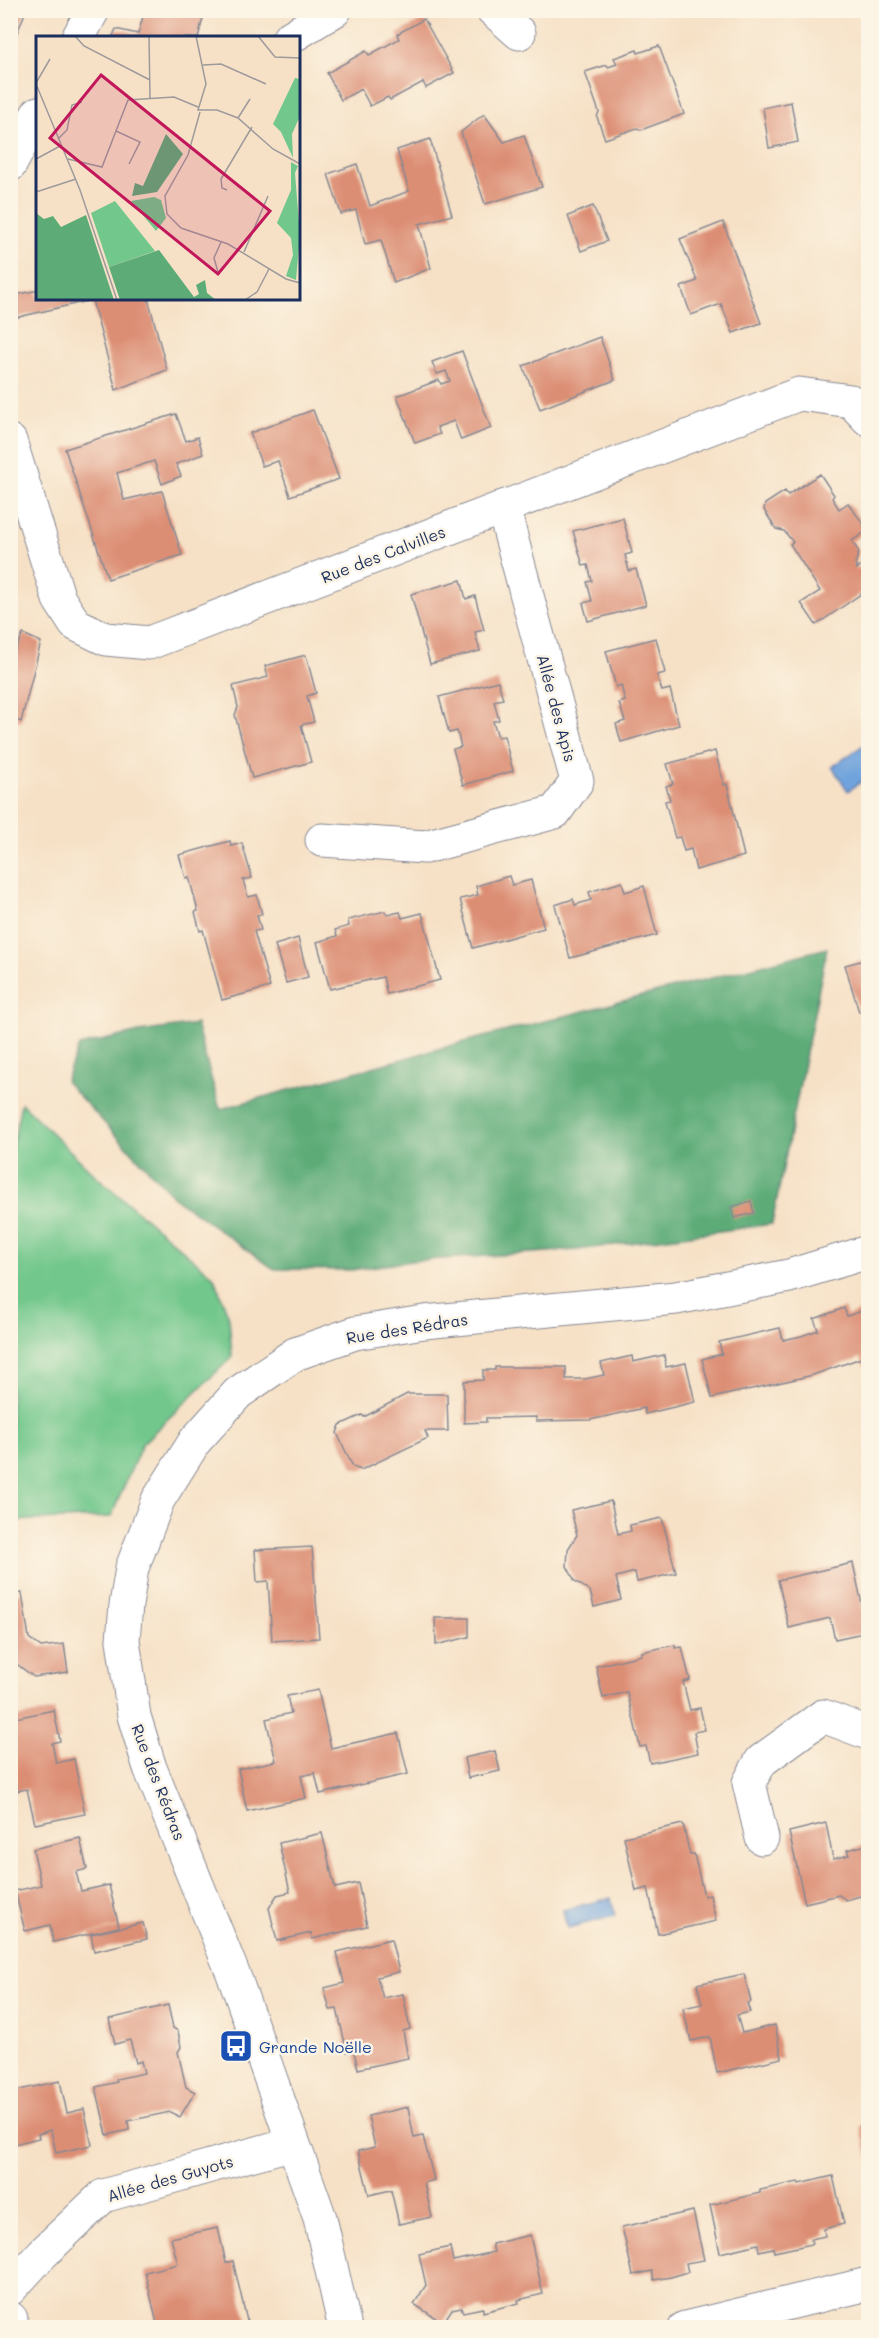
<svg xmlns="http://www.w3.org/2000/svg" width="879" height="2338" viewBox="0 0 879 2338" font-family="Mali,sans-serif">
<rect width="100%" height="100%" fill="#fcf5e5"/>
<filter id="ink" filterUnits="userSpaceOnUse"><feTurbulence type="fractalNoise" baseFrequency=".0167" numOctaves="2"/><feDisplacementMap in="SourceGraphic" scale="12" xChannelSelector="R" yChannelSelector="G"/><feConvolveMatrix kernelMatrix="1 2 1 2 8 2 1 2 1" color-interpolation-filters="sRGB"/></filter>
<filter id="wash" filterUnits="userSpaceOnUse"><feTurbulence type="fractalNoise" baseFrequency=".008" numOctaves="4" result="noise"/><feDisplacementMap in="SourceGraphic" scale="24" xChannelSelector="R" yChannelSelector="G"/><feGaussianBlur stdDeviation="1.35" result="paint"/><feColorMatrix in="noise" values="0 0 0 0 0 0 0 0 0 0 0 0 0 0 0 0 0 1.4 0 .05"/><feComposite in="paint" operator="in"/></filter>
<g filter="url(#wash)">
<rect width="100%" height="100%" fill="#f6e1c6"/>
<path fill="#72c78c" stroke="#467b75" stroke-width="1.5" d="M21 1103 97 1177 214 1277 229 1318 232 1357 142 1444 111 1517 11 1521 10 1159Z"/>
<path fill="#5dac78" stroke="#3c6e6b" stroke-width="1.5" d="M827 948 772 1224 577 1250 411 1261 351 1270 274 1269 176 1199 65 1081 79 1046 139 1032 196 1024 220 1109 460 1043Z"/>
<g fill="#70a3dc" stroke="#46699d" stroke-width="1.5">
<path d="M868 742V777L848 791 832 767Z"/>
<path d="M611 1898 615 1916 567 1928 563 1910Z"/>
</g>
<g id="blocks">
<g fill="#dc8e74">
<path d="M10 10H26L13 44 10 46Z"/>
<path d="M145 10H205L198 38H112L116 29 138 34Z"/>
<path d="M424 19 454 73 426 88 423 82 390 100 388 97 370 106 361 89 341 100 327 73 366 51 369 55 399 39 397 34Z"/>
<path d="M659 46 684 114 641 130 637 128 605 139 597 117 599 112 585 72 607 65 608 67 617 64 614 58 637 50 638 53Z"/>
<path d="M791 102 798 142 769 148 763 108Z"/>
<path d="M484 114 504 142 524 135 542 187 485 204 461 132Z"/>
<path d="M430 139 452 215 419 224 431 268 394 283 381 240 365 244 356 210 341 214 328 174 357 164 370 206 409 191 397 150Z"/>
<path d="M593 206 607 241 581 251 568 216Z"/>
<path d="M723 222 761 323 733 333 721 304 691 315 681 287 697 281 680 239Z"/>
<path d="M38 290V298H148L167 370 116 390 92 300 10 319V296Z"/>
<path d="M600 337 615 380 540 409 523 366Z"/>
<path d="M462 351 491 428 461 440 454 421 437 427 440 434 415 443 397 396 439 380 441 384 450 381 446 371 437 374 432 362Z"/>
<path d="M313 410 339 479 290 496 278 461 262 466 250 433Z"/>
<path d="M176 414 186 441 198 437 203 454 176 464 181 476 162 484 154 461 117 473 124 500 162 491 182 555 108 579 65 449Z"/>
<path d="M820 474 834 495 832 498 839 509 848 503 868 530 852 541 859 552 855 564 857 569 862 565 868 575V589L816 625 801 603 820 591 790 544 793 542 784 531 776 529 764 510 765 504 785 491 788 495Z"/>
<path d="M623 518 632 553 625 555 629 571 636 569 646 605 588 621 583 603 592 601 587 582 592 581 588 565 583 566 573 531Z"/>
<path d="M461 580 466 599 475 596 484 630 475 632 480 651 430 664 411 594Z"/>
<path d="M23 634 41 642 21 722 10 717V661Z"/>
<path d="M656 638 665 673 657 675 662 691 670 689 679 725 621 742 616 724 625 721 619 703 625 701 621 685 616 687 606 651Z"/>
<path d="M306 655 316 693 307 696 314 722 301 725 311 762 252 778 235 715 238 707 233 686 268 677 265 666Z"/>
<path d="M498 681 503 699 494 701 499 720 493 721 498 737 504 736 513 771 463 785 453 749 461 747 457 731 449 733 439 697Z"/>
<path d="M715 751 724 785 727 784 744 856 696 870 691 849 684 851 680 837 675 838 665 801 670 800 666 786 673 784 667 764Z"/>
<path d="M230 841 231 846 242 843 252 878 243 880 248 897 257 895 262 914 257 915 261 930 254 931 270 987 222 1000 203 930 200 931 195 912 198 911 189 877 186 878 179 855Z"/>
<path d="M509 876 512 885 531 880 544 928 473 948 460 899 478 895 476 886Z"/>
<path d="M622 882 625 892 644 886 657 935 570 958 555 905 573 899 575 905 591 900 589 892Z"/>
<path d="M385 911 387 915 400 912 402 918 422 913 440 980 387 994 383 977 330 989 317 942 337 936 335 930 349 926 348 920Z"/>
<path d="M298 938 308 977 286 983 275 945Z"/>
<path d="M868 959V1010L859 1012 845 965Z"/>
<path d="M751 1201 754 1213 734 1218 731 1207Z"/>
<path d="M844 1308 847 1316 868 1309V1365L864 1367 861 1358 813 1375 712 1398 702 1359 722 1354 719 1342 780 1328 783 1340 801 1336 818 1330 814 1319Z"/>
<path d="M664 1355 666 1367 686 1363 695 1402 645 1414 644 1408 590 1420 536 1421V1417L486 1418V1422L464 1423V1381L483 1380V1370H495V1367H566V1379H585L604 1375 601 1363 632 1356 633 1362Z"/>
<path d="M407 1394H447L448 1431H425L428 1438 361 1470 353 1467 337 1433 340 1425 362 1415 364 1417Z"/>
<path d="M611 1501 618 1534 631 1531 630 1525 662 1518 676 1573 637 1582 635 1572 616 1577 621 1600 594 1607 590 1591 575 1581 567 1566 568 1549 577 1535 571 1510Z"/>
<path d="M312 1547 319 1638 272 1641 268 1581 257 1582 255 1550Z"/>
<path d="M853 1563 868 1632 835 1639 830 1618 789 1628 778 1580Z"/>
<path d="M22 1593 29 1638 41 1647 64 1644 68 1672 34 1677 10 1659V1594Z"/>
<path d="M435 1618H469V1637L436 1645Z"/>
<path d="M675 1645V1648L682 1647 690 1680 683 1682 690 1710 700 1708 705 1730 694 1732 698 1753 650 1763 646 1746 640 1747 627 1692 603 1698 596 1666 642 1655 641 1652Z"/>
<path d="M318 1690 331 1748 398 1733 408 1774 320 1794 315 1773 301 1776 306 1798 247 1811 238 1769 276 1761 266 1719 291 1713 287 1696Z"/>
<path d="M54 1710 60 1741 52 1743 56 1763 74 1759 85 1814 35 1824 27 1789 10 1792V1719Z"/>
<path d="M495 1751 500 1771 468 1778 464 1758Z"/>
<path d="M826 1823 833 1859 849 1855 847 1850 867 1845 866 1840H868V1894L846 1900 839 1895 805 1903 789 1832Z"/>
<path d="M683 1824 690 1855 694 1854 704 1896 710 1895 716 1921 658 1934 648 1888 636 1891 624 1837Z"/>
<path d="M322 1833 335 1888 358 1883 367 1926 312 1939 311 1933 277 1941 269 1908 277 1895 290 1892 279 1843Z"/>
<path d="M80 1838 87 1869 76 1872 81 1891 109 1885 119 1927 53 1942 50 1925 25 1931 15 1891 41 1885 33 1849Z"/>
<path d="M143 1923 147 1939 94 1951 91 1934Z"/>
<path d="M391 1939 399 1972 377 1977 383 1998 403 1994 410 2029 403 2031 408 2058 358 2069 354 2051 347 2052 337 2009 330 2010 324 1988 344 1983 337 1952Z"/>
<path d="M744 1974 751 2002 747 2003 750 2012 737 2015 742 2033 775 2025 782 2058 717 2073 710 2037 691 2041 683 2008 702 2004 697 1984Z"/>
<path d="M168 2005 173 2028 178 2031 181 2047 178 2052 186 2087 195 2092 180 2117 170 2112 128 2121 129 2130 107 2135 96 2087 117 2082 116 2079 144 2073 141 2061 136 2063 130 2040 115 2044 109 2019Z"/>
<path d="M60 2081 67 2113 84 2109 92 2145 56 2153 51 2130 38 2134 39 2138 10 2145V2092Z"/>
<path d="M408 2107 414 2138 423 2136 434 2180 424 2183 432 2217 399 2224 391 2190 369 2195 358 2151 375 2147 368 2116Z"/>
<path d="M868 2124V2158L860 2126Z"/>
<path d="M833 2176 844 2224 824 2229 825 2236 811 2239 812 2244 774 2252 773 2248 759 2251 758 2244 720 2253 710 2205 760 2193V2190L798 2182 799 2184Z"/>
<path d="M693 2211 704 2260 686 2263 688 2272 671 2277 654 2280 652 2271 633 2275 622 2227Z"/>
<path d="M218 2228 226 2263 233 2261 248 2325 237 2328H158L145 2272 178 2264 171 2238Z"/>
<path d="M530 2235 543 2294 518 2300 519 2303 483 2312V2308L463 2312 461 2307 452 2309 443 2323 414 2304 426 2285 419 2254 450 2247 453 2261 494 2252 492 2244Z"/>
</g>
</g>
</g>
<g filter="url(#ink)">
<use href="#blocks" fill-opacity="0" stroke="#888892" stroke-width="1.5"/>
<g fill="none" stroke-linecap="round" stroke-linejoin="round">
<defs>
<g id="street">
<path d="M493 10 519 33"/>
<path d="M78 38 93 10"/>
<path d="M289 38 335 10"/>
<path d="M10 165 38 113"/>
<path d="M10 441 59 599 75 624 106 639 149 643 799 394 851 401 868 419"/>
<path d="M322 840 425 847 555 812 577 781 503 507"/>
<path d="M762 1838 749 1783 761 1761 823 1716 868 1733"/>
<path d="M10 2289 43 2253 103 2196 293 2143"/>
<path d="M10 2318 11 2319"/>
<path d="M345 2328 320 2218 236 1981 150 1768 134 1716 123 1640 126 1605 132 1568 158 1500 195 1441 238 1393 295 1354 355 1333 424 1322 676 1298 789 1276 868 1252"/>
<path d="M685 2328 868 2284"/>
</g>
</defs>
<use href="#street" stroke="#888892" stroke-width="35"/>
<use href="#street" stroke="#fff" stroke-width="33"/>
</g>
</g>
<defs>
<symbol id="bus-square" viewBox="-11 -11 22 22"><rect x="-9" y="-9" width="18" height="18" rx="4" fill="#1a4fb4" stroke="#fcf5e5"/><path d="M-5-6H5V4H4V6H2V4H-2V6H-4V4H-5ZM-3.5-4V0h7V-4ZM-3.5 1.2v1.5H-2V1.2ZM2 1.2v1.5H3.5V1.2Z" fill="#fff"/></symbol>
</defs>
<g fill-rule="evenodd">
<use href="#bus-square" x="217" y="2027" width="38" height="38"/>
</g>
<g text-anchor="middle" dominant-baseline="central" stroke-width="5" stroke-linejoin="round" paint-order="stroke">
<g font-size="16" fill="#1b2f5e" stroke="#fcf5e5">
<text transform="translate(383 554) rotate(-21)">Rue des Calvilles</text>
<text transform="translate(557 708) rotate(75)">Allée des Apis</text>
<text transform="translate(407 1328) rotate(-9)">Rue des Rédras</text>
<text transform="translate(159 1782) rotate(69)">Rue des Rédras</text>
<text transform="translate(170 2178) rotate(-16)">Allée des Guyots</text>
</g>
<g font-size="16" fill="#164399" stroke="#fcf5e5" text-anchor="start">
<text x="259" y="2046">Grande Noëlle</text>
</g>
</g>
<g transform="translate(36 36)">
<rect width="264" height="264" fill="#f6e1c6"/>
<path d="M259 42 264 43V80L256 98 257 122 245 96 237 88ZM255 126 262 130 259 137 264 200 260 244 250 240 257 219 255 202 241 187 255 154ZM118 161 125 164 130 182 120 195 95 165ZM79 165 119 215 73 231 55 177Z" fill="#72c78c"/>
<path d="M130 98 147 118 121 156 96 160 99 147 107 150ZM0 177 8 183 17 180 25 191 50 179 78 264H0ZM123 214 158 261 163 258 160 249 169 244 171 257 180 264H84L73 231Z" fill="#5dac78"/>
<path fill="none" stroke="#9e9a9c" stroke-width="1.5" d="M39 0 48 10 114 44M113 0 114 62M160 0 170 48 162 74H181L202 82 237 113 264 128M222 0 239 21 264 22M167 29 185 28 230 48M0 47 14 23M0 48 44 154 81 264M164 76 152 119 129 160 131 178 145 192 192 208 250 243 264 247M202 82 214 63M80 95 104 106 93 128M23 102 31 94 36 69 46 66M0 123 26 109M32 123 66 131 92 64 138 61 162 71M191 154 186 152 185 143 216 91M0 156 40 143M208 216 232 160M182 236 178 222 185 206M209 264 221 256 233 233"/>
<path fill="#c2185b" fill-opacity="0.15" stroke="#c2185b" stroke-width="3" d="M65 39 234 175 182 238 14 102Z"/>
<rect width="264" height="264" fill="none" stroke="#1b2f5e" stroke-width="3"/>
</g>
<rect width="879" height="2338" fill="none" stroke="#fcf5e5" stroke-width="36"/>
</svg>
